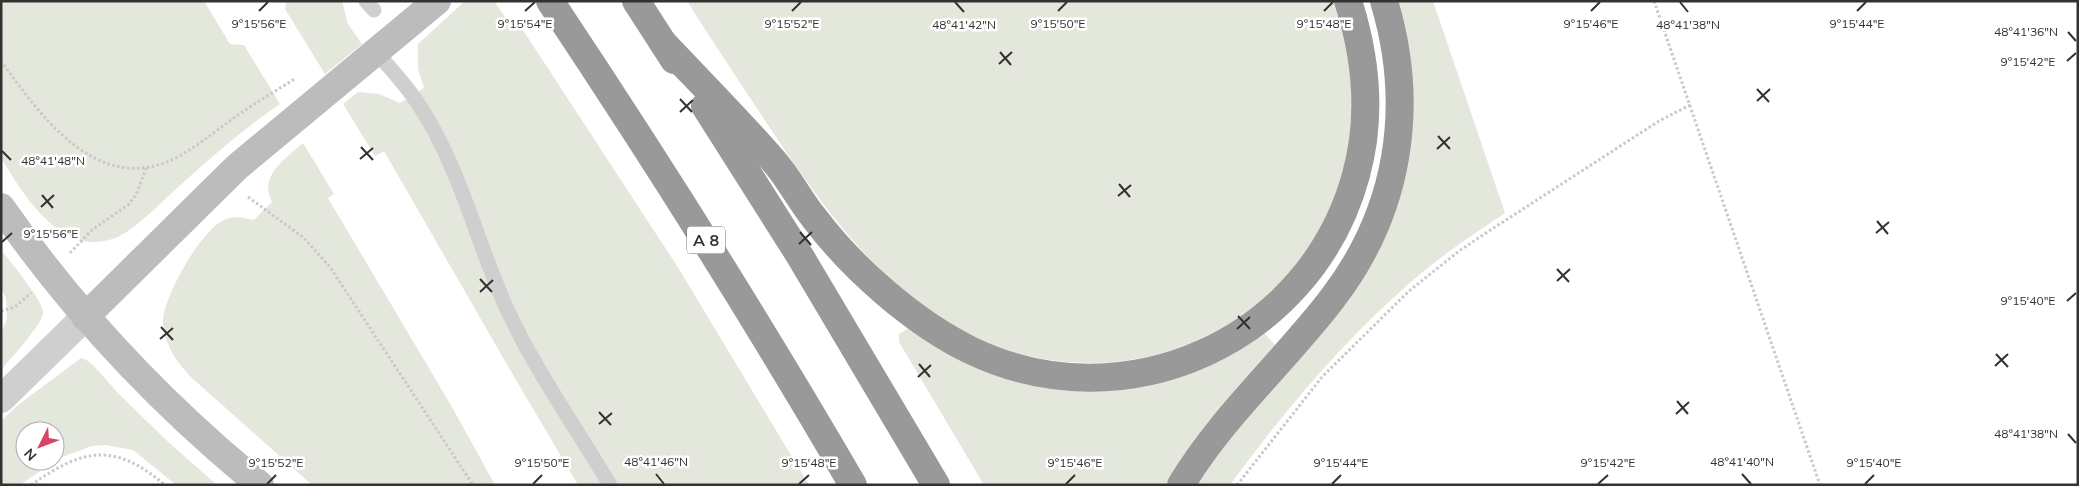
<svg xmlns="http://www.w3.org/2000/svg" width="2079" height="486" viewBox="0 0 2079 486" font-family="Mulish,sans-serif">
<rect width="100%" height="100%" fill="#fff"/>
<g fill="#e4e8dc" fill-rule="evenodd">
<path d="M1 1H204L230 44 244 45 280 104C242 130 208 160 174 191 157 206 139 226 118 237 111 240 100 242 92 242 52 242 20 189 1 158Z"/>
<path d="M286 1H342L348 24 362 44 325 74 285 9Z"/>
<path d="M465 1H494L514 30 521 27 679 269 809 485H578L509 368 384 151 375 156 343 104 358 92 379 94 400 103 424 88 418 69V44Z"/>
<path d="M687 1H1333C1350 53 1359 108 1346 162 1304 335 1112 413 958 329 879 285 825 210 776 137 746 92 716 47 687 1Z"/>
<path d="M1399 1H1433L1505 213C1474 234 1442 255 1413 280 1344 340 1284 411 1230 485H1196L1209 464 1396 207C1418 140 1418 70 1399 1Z"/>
<path d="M303 143 334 194 328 198 452 407 495 485H312L193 379C177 363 165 346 163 323 162 298 202 229 224 220 235 215 244 218 254 220L272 202C258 176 286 158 303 143Z"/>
<path d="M1 250C9 260 46 304 43 314 40 327 11 358 1 370V333L7 319 6 298 1 288Z"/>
<path d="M907 329 914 331C935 344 955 358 977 367 1075 409 1177 392 1264 333L1275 345C1236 389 1194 432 1166 485H984L899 342V334Z"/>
<path d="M81 358 85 359 93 365 117 392 166 440 217 485H176L133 450 105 445 92 446 59 458 20 485H1V421L18 405ZM25 431H55V461H25Z"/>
</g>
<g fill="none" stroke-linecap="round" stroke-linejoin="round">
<g stroke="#c9c9c9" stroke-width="3" stroke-dasharray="2.5 2.5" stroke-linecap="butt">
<path d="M1654 1 1820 485"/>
<path d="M1 61C41 116 97 197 176 158 198 146 218 129 238 115 257 102 277 90 296 78"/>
<path d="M248 197 304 238 330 267 473 485"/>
<path d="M70 253 92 230 129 204 136 195 147 166"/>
<path d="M1 311 15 307 31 293"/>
<path d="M31 485C84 448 114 442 165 485"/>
<path d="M1237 485 1322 377 1409 291 1459 251 1489 231 1659 121 1690 105"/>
</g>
<g stroke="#cfcfcf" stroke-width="15">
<path d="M366 1 374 10"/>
<path d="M376 52C390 68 405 84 417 102 459 164 476 240 506 307 535 370 575 426 610 485"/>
</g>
<path stroke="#cfcfcf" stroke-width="28" d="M1 399 85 317"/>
<g stroke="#bcbcbc" stroke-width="28">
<path d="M1 207C74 312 161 404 260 485"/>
<path d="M85 317 237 167 437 1"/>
</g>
<g stroke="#999" stroke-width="28">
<path d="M550 1C656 160 757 320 853 485"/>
<path d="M636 1 674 60"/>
<path d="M664 44C702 84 741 123 777 165 791 182 801 202 815 219 853 269 913 322 970 350 1125 425 1311 341 1356 175 1372 117 1366 57 1348 1"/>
<path d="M705 106 800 256 936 485"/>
<path d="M1181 485C1222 416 1283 363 1332 299 1399 212 1416 107 1384 1"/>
</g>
</g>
<path fill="none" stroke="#323232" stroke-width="2" d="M955 2 964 12M1680 2 1688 12M259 11 268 2M525 11 535 2M792 11 801 2M1058 11 1067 2M1324 11 1333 2M1591 11 1600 2M1857 11 1866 2M2068 32 2076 41M1000 52 1011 65M2067 61 2076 53M999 64 1012 52M1757 89 1769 102M680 99 692 112M1757 101 1770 89M680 112 693 100M1438 136 1450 149M361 147 373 160M1437 149 1450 137M2 151 11 160M360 159 373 148M1119 184 1130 197M42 195 53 208M1118 196 1131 185M41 207 54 195M1877 221 1888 234M800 232 811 245M1876 233 1889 222M2 242 12 233M799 244 812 232M1557 269 1569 282M480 279 492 292M1557 281 1570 269M480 292 493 280M2067 301 2076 293M1238 316 1250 329M161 327 173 340M1237 329 1250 317M160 339 173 328M1996 354 2008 367M919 364 930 377M1995 366 2008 354M918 377 931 365M1677 401 1688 414M599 412 611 425M1676 414 1689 402M599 424 612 413M2068 434 2076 443M656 474 664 484M1742 474 1751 484M267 484 276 475M533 484 542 475M799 484 809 475M1066 484 1075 475M1332 484 1341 475M1598 484 1608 475M1865 484 1874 475"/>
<g text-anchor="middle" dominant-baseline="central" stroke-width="5" stroke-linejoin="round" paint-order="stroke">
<rect fill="#fff" stroke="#707070" stroke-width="1" x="687" y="226.5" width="38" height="27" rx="4"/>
<g font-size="16" font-weight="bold" fill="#323232">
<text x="706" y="240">A 8</text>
</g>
</g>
<g font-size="12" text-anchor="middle" fill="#323232" stroke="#fff" stroke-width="5" stroke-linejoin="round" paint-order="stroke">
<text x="259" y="28">9°15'56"E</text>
<text x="525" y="28">9°15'54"E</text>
<text x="792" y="28">9°15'52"E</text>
<text x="1058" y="28">9°15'50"E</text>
<text x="1324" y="28">9°15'48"E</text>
<text x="1591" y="28">9°15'46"E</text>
<text x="1857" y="28">9°15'44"E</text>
<text x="964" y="29">48°41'42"N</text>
<text x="1688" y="29">48°41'38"N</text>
<text x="2026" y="36">48°41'36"N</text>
<text x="2028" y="66">9°15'42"E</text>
<text x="53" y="165">48°41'48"N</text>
<text x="51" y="238">9°15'56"E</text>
<text x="2028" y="305">9°15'40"E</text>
<text x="2026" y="438">48°41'38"N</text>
<text x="656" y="466">48°41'46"N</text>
<text x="1742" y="466">48°41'40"N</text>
<text x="276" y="467">9°15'52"E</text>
<text x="542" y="467">9°15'50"E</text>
<text x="809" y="467">9°15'48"E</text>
<text x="1075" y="467">9°15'46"E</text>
<text x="1341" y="467">9°15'44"E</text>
<text x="1608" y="467">9°15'42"E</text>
<text x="1874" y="467">9°15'40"E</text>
</g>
<rect width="2079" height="486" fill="none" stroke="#323232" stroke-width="5"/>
<g transform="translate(40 446) rotate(228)"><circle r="24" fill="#ffffff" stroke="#adadad"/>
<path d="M0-4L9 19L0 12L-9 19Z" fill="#d94465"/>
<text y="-8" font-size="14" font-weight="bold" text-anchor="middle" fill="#323232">N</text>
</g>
</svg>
